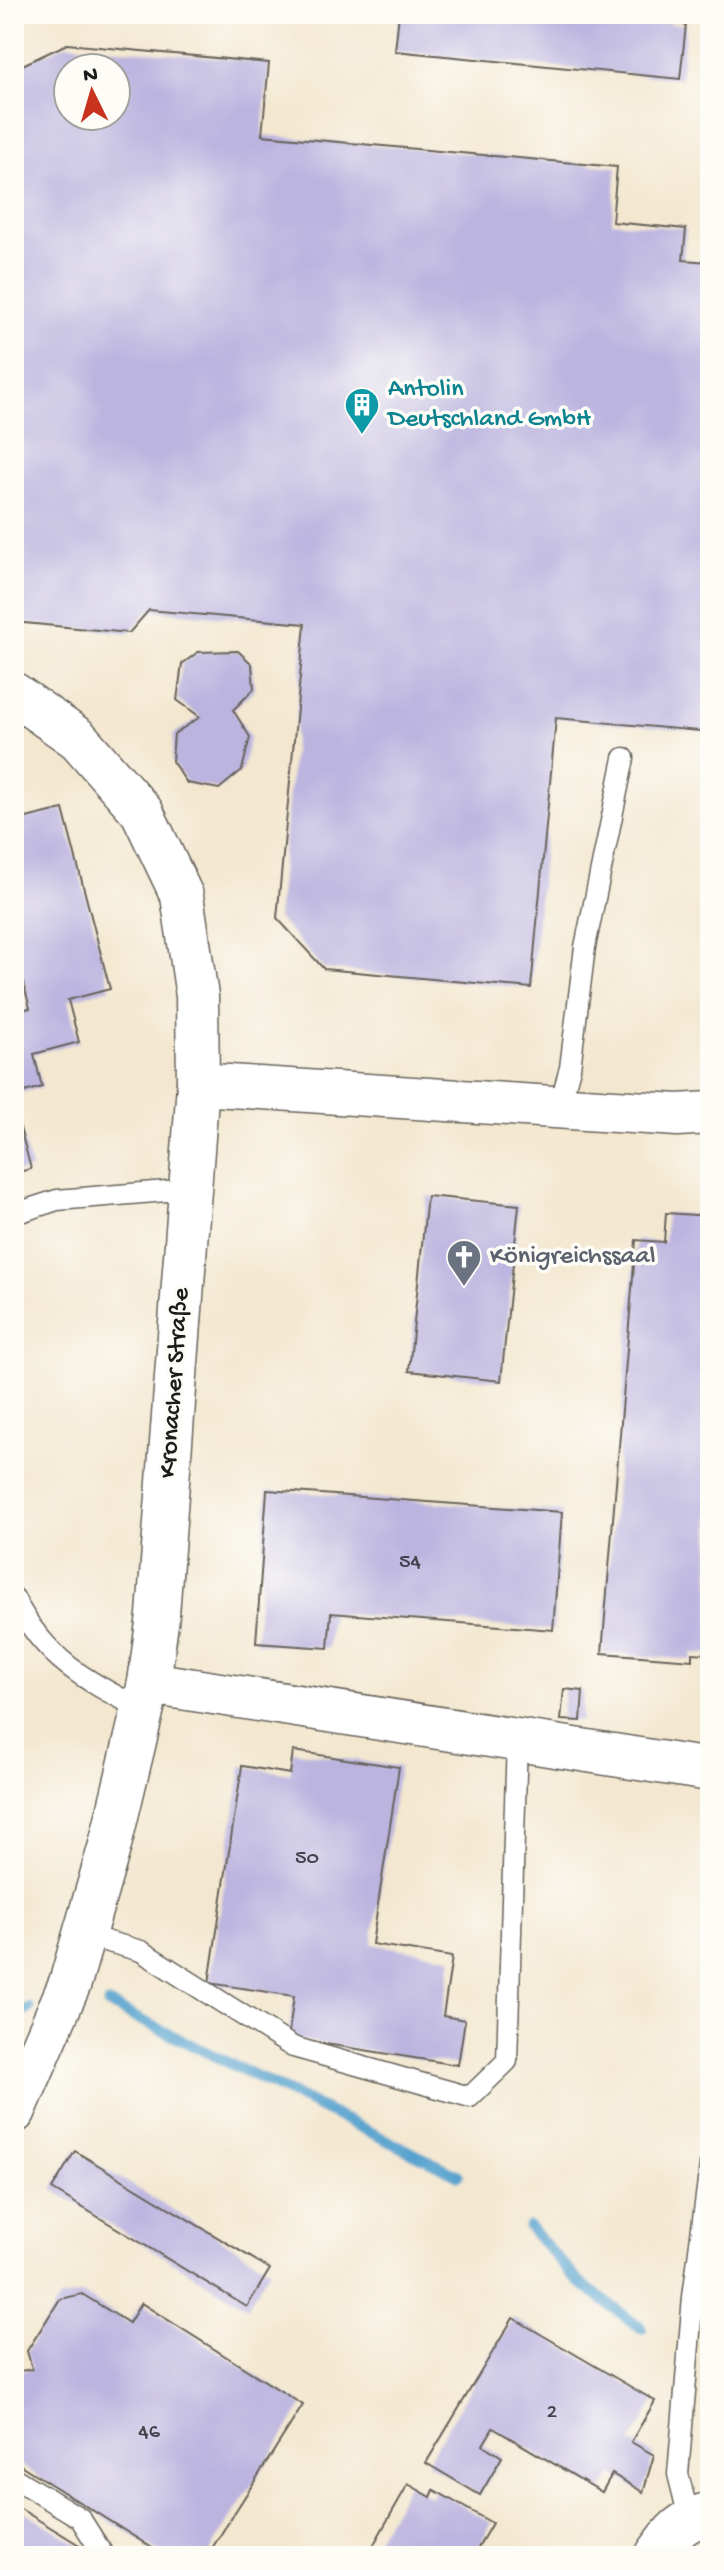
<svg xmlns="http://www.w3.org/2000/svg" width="724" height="2570" viewBox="0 0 724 2570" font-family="'Gochi Hand',sans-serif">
<rect width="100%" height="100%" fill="#fdfcf7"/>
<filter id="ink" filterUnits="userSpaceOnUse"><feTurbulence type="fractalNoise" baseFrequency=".0125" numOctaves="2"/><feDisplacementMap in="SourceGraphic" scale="16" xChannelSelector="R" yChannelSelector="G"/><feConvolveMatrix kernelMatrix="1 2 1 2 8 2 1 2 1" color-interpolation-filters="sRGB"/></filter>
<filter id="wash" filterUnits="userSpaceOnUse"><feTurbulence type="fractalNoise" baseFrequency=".006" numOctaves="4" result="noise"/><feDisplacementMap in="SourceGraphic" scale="32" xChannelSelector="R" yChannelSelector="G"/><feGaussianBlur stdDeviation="1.8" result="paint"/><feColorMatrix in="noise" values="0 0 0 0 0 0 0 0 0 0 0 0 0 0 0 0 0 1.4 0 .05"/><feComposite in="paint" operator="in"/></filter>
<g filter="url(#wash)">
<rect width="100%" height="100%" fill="#f3e7cf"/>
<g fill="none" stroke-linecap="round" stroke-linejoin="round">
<g stroke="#56a2ce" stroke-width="11">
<path d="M108 2004 458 2175"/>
<path d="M14 2015 29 2008"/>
<path d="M529 2227 579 2282 642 2329"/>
</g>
</g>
<g id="blocks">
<g fill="#bbb4df" fill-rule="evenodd">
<path d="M399 14H572L686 25 680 79 395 51Z"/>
<path d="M67 44 269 63 262 135 617 167 612 222 686 229 683 260 710 262V732L556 718 531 988 324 969 277 918 305 624 149 610 129 633 14 622V69ZM68 68H116V116H68Z"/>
<path d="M238 651 252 664 254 689 233 710 250 737 242 770 219 789 187 783 172 761 174 734 200 717 177 700 182 664 198 652Z"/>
<path d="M63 809 110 989 68 1000 79 1042 34 1054 42 1087 14 1095V1012L30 1008 14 947V821Z"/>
<path d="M15 1109 31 1169 14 1173V1110Z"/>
<path d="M427 1196 519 1205 501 1381 409 1371Z"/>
<path d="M666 1213 710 1216V1654L692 1653V1660L602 1653 636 1240 664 1242Z"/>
<path d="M267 1490 562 1512 553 1630 331 1613 328 1648 256 1643Z"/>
<path d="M564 1689 583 1691 581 1721 561 1720Z"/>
<path d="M293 1751 399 1767 372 1944 452 1957 443 2016 465 2020 458 2065 288 2038 294 1996 209 1983 242 1766 290 1774Z"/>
<path d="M75 2151 270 2269 247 2307 52 2189Z"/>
<path d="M82 2294 129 2323 141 2303 303 2405 207 2556H165L14 2461V2372L32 2369 27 2351 60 2299Z"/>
<path d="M513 2318 655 2401 631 2442 654 2455 643 2492 612 2474 602 2492 493 2428 483 2445 502 2457 480 2495 426 2463Z"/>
<path d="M408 2484 431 2497 434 2490 492 2523 473 2556H378L370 2551Z"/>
<path d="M14 2505 94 2554 93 2556H14Z"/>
</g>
</g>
</g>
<g filter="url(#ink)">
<use href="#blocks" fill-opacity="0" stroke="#67635b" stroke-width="2"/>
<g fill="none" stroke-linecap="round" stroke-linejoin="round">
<defs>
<g id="lane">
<path d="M559 1108 570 1068 585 947 624 758"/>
<path d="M14 1214 57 1200 191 1189"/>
<path d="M14 1598C44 1658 85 1681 142 1709"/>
<path d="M84 1935 141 1951 293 2047 470 2097 507 2061 517 1740"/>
<path d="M14 2478 80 2518 104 2556"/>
<path d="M689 2518 678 2474 693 2297 710 2165"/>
</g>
<g id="street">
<path d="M14 694 78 739 142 812 182 896 197 996 198 1084 158 1615 149 1683 110 1845 70 1983 14 2112"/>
<path d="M198 1084 678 1115 710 1113"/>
<path d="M149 1683 710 1770"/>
<path d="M656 2556C672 2532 682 2520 710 2513"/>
</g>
</defs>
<use href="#lane" stroke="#67635b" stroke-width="23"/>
<use href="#street" stroke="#67635b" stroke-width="45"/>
<use href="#lane" stroke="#fff" stroke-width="20"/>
<use href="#street" stroke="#fff" stroke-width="42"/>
</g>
</g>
<defs>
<symbol id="building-pin" viewBox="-11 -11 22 30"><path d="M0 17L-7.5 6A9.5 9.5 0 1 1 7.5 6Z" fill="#0f9aa8" stroke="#fdfcf7"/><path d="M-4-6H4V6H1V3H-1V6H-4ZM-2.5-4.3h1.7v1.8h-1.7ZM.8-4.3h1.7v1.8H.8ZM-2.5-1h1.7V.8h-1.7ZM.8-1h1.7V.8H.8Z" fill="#fff"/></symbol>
<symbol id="church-pin" viewBox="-11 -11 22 30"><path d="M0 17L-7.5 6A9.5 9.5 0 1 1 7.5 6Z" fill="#6b7280" stroke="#fdfcf7"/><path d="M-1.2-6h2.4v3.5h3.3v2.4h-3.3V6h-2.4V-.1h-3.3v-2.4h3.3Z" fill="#fff"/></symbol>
</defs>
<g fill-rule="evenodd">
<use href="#building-pin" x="342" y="385" width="40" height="54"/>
<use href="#church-pin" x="444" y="1237" width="40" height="54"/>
</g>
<g text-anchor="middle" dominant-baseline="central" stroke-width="7" stroke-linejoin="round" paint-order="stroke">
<g font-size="22" fill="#44424d">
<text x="410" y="1563">54</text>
<text x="307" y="1859">50</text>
<text x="552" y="2413">2</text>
<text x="149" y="2433">46</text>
</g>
<g font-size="26" fill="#0d838f" stroke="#fdfcf7" text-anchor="start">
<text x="388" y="390">Antolin<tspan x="388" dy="30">Deutschland GmbH</tspan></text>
</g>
<g font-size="26" fill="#5b616d" stroke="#fdfcf7" text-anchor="start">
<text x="490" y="1257">Königreichssaal</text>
</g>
<g font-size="26" fill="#1c1c1c" stroke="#fdfcf7">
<text transform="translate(176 1383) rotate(-86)">Kronacher Straße</text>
</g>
</g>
<rect width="724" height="2570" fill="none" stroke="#fdfcf7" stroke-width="48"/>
<g transform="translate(92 92) rotate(355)"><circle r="38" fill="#fdfcf7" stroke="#a3a29f" stroke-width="2"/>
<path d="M0-6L14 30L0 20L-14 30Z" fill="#c8321e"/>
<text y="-12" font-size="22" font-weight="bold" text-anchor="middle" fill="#1c1c1c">N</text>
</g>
</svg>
